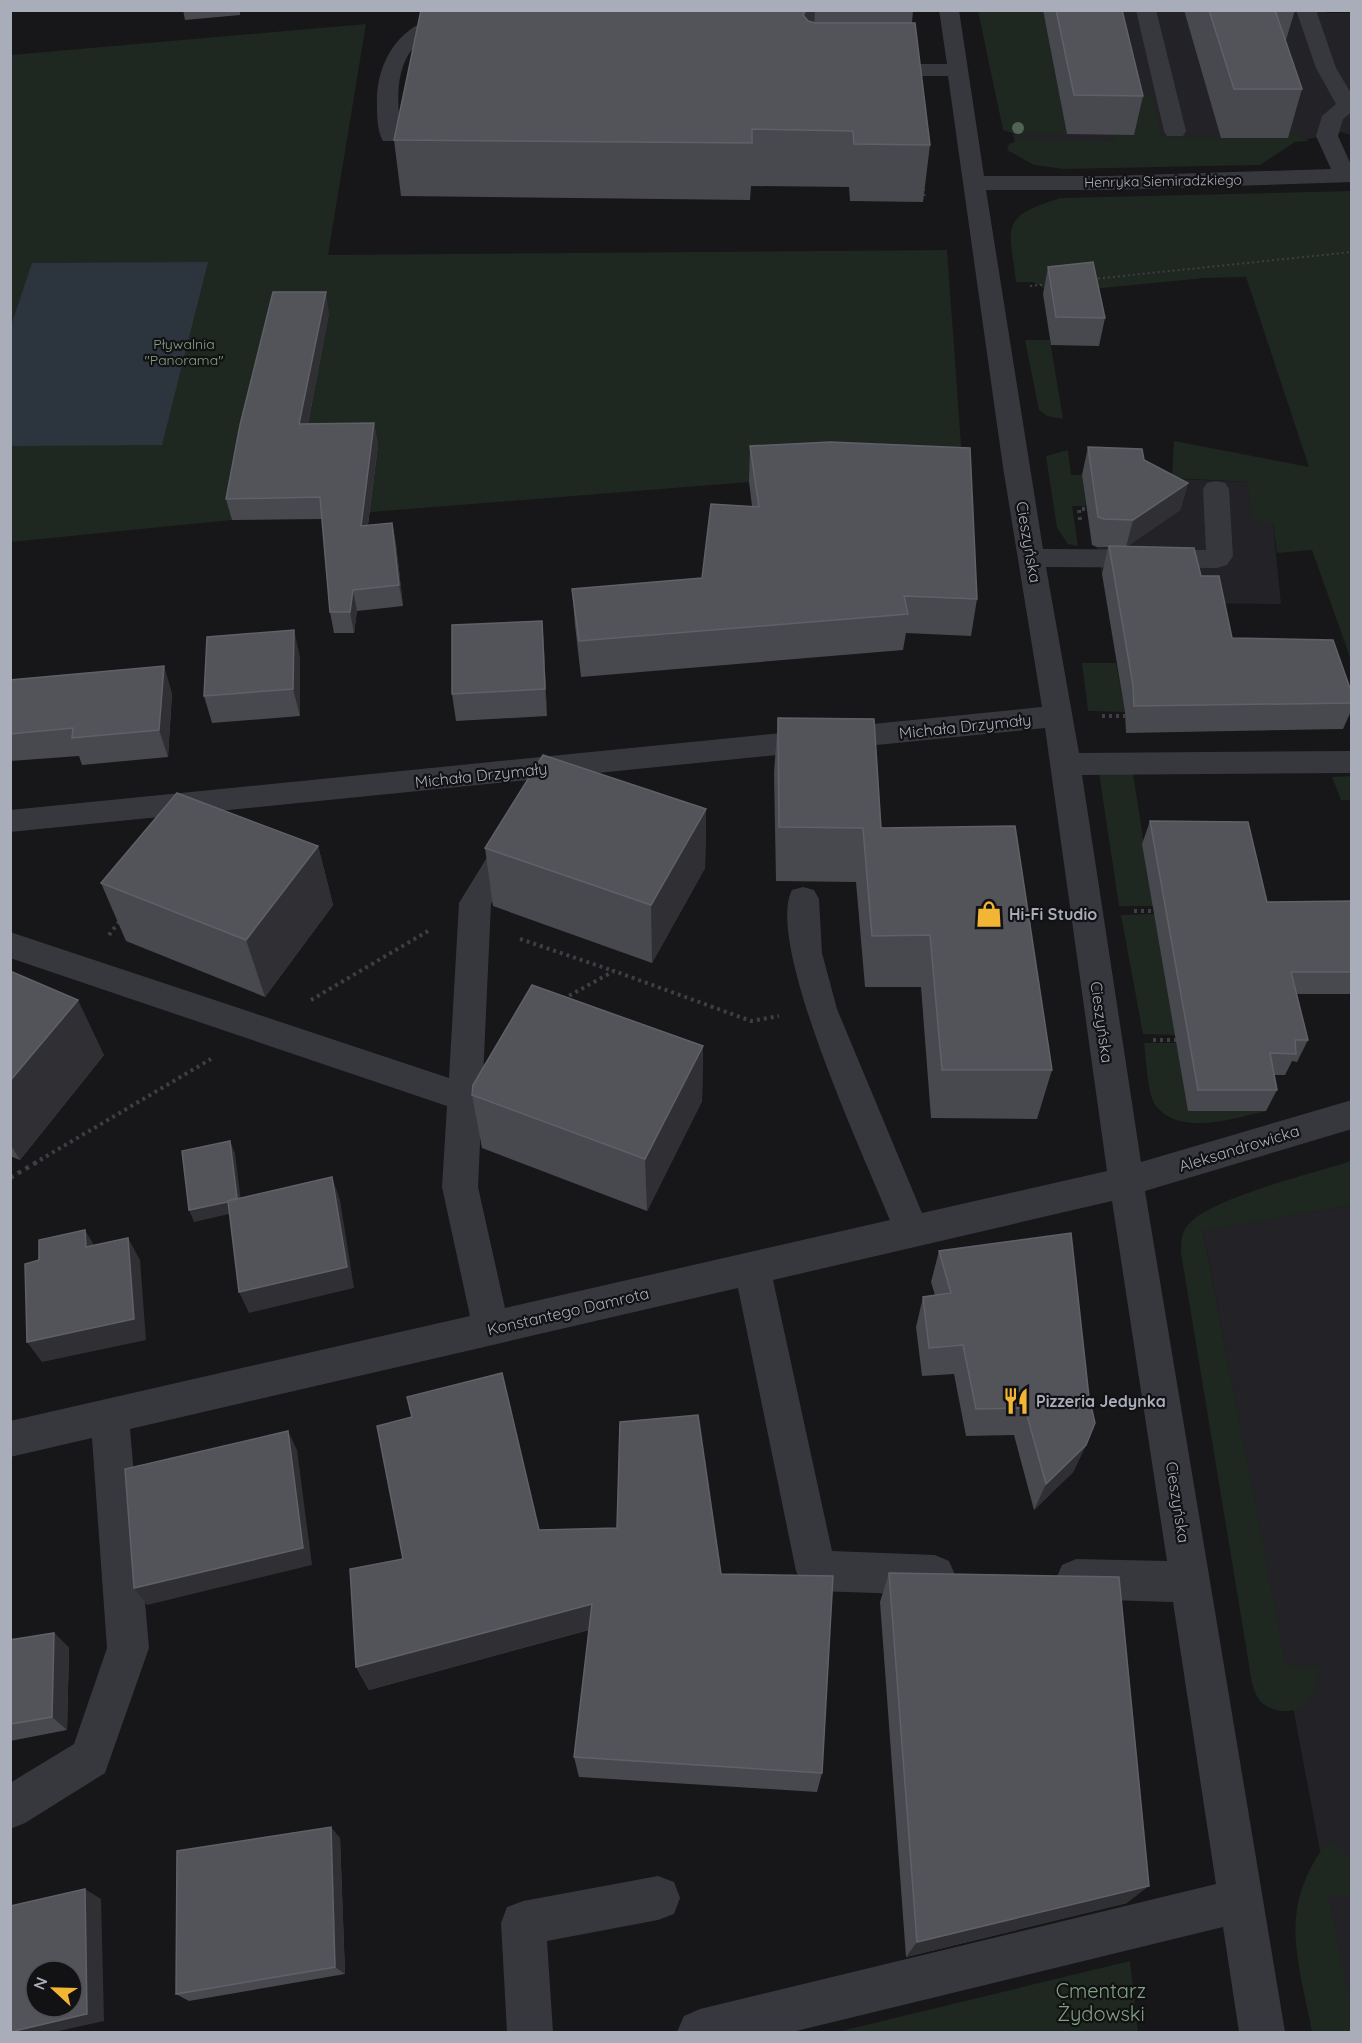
<svg xmlns="http://www.w3.org/2000/svg" width="1362" height="2043" viewBox="0 0 1362 2043" font-family="Quicksand,sans-serif">
<rect width="100%" height="100%" fill="#171619"/>
<g fill="#232226">
<path d="M1325 10 1326 13H1351V135L1341 132 1289 143 1017 154 988 11Z"/>
<path d="M1082 475 1249 482 1273 524 1281 604 1192 603 1102 574Z"/>
<path d="M1351 1205V2015L1203 1230Z"/>
</g>
<g fill="#1e2720">
<path d="M978 11H1043L1067 134 1018 135 1003 130Z"/>
<path d="M366 24 328 255 947 250 964 485 749 482 284 519 232 520 11 542V55Z"/>
<path d="M1128 86 1153 98 1162 137 1288 138 1287 133 1296 134 1309 141 1295 142 1260 165 1063 169 1034 165 1007 150 1009 144 1019 140 1116 141 1115 134Z"/>
<path d="M1351 191V660L1312 550 1277 553 1273 524 1251 521 1249 482 1172 478 1174 441 1309 467 1246 277 1205 278 1052 293 1033 282H1016C1009 224 999 218 1060 198Z"/>
<path d="M1025 340H1050L1063 419 1047 416 1039 410Z"/>
<path d="M1068 450 1071 475H1082L1086 506H1072L1078 546 1068 544 1057 528 1046 456Z"/>
<path d="M1082 663H1116L1125 712 1088 711Z"/>
<path d="M1099 773 1133 774 1154 906H1119Z"/>
<path d="M1351 776V800H1341L1332 777Z"/>
<path d="M1154 914 1176 1035 1143 1034 1121 915Z"/>
<path d="M1144 1043H1177L1189 1110 1266 1111C1235 1118 1181 1137 1156 1106 1147 1095 1146 1057 1144 1043Z"/>
<path d="M1351 1161V1205L1203 1231 1286 1665 1319 1666C1319 1676 1316 1689 1311 1698 1300 1715 1273 1715 1260 1701 1252 1691 1251 1677 1249 1665L1181 1253C1181 1244 1181 1234 1187 1226 1208 1198 1315 1173 1351 1161Z"/>
<path d="M1333 1843 1351 1859V1895H1329L1347 1989 1351 1992V2032H1312C1299 1959 1277 1912 1325 1845Z"/>
<path d="M1130 1961 1138 2032H837Z"/>
</g>
<path fill="#2c353d" d="M208 262 162 445 11 446V326L32 263Z"/>
<g fill="none" stroke-linecap="round" stroke-linejoin="round">
<g stroke="#3d3f45" stroke-width="2" stroke-dasharray="2 3" stroke-linecap="butt">
<path d="M924 189 925 199"/>
<path d="M1093 279 1352 252"/>
<path d="M1030 286 1049 284"/>
</g>
<g stroke="#3d3f45" stroke-width="4" stroke-dasharray="3 4" stroke-linecap="butt">
<path d="M1080 520 1079 509H1087"/>
<path d="M1102 716H1125"/>
<path d="M1134 911H1154"/>
<path d="M109 935 121 919"/>
<path d="M520 939 614 971"/>
<path d="M563 999 614 971 751 1021 779 1016"/>
<path d="M311 1000 428 931"/>
<path d="M1153 1040H1176"/>
<path d="M40 1160 211 1059"/>
</g>
<path stroke="#3d3f45" stroke-width="4.5" stroke-dasharray="4 5" stroke-linecap="butt" d="M10 1178 42 1159"/>
<g fill="#37383e" fill-rule="evenodd">
<path d="M443 10H464C455 23 442 27 429 34 393 56 396 99 402 136L399 141H383C377 131 377 115 377 104 376 74 388 44 414 27 423 21 434 18 443 10Z"/>
<path d="M939 10H959L984 176H1109L1331 169 1316 136 1322 116 1336 104 1316 68 1296 10H1316L1336 68 1352 95V112L1343 119 1338 136 1352 167V182L1109 190H986L1043 549 1206 550 1203 489 1207 483 1216 481 1225 483 1229 489 1233 556 1227 565 1217 568 1046 567 1079 753 1352 751V773L1082 775 1141 1162 1352 1100V1129L1145 1191 1285 2032H1239L1223 1927 792 2032H677L684 2016 700 2009 1216 1884 1173 1602 1076 1599 1062 1593 1056 1579 1062 1565 1076 1559 1167 1561 1112 1201 773 1280 832 1551 935 1555 949 1561 955 1575 949 1589 935 1595 816 1591 802 1585 796 1571 738 1288 130 1429 149 1648 105 1773 25 1823 10 1829V1783L74 1744 107 1648 92 1438 10 1457V1421L470 1316 442 1187 447 1106 10 958V932L449 1078 459 903 502 833 513 829 524 833 528 841 491 904 478 1187 505 1308 890 1220C866 1160 764 943 792 890L803 887 814 890 819 899 822 953 837 1009 922 1213 1107 1171 1045 728 10 832V810L1042 707 1003 467 948 76H876L869 74 866 70 869 66 876 64H947Z"/>
<path d="M1136 10H1156L1186 131 1183 136H1167L1164 131Z"/>
<path d="M658 1876 674 1882 680 1898 674 1914 658 1920 547 1941 553 2032H507L501 1923 507 1907 523 1901Z"/>
</g>
</g>
<circle fill="#506453" cx="1018" cy="128" r="6"/>
<g fill="#48494e">
<path d="M183 10H240V15L185 20Z"/>
<path d="M421 10H913L912 23 930 145 923 202 850 201 849 187 751 186 750 200 401 196 394 140Z"/>
<path d="M1043 10H1122L1143 96 1134 135 1067 134Z"/>
<path d="M1184 10H1295L1286 40H1285L1302 89 1288 138H1221Z"/>
<path d="M1048 267 1105 318 1099 346 1051 345 1043 294Z"/>
<path d="M329 313 308 424 374 423 378 445 368 525 392 523 396 544 403 606 357 611 354 633H334L330 612 322 519 232 520 226 499Z"/>
<path d="M750 446 977 599 971 636 906 633 903 650 581 677 575 625 572 589 702 578 752 506 749 482Z"/>
<path d="M1088 447 1144 460 1188 483 1180 510 1126 547 1201 576 1232 638 1352 694V709L1343 729 1126 733 1125 712 1102 574 1108 547H1097L1092 545 1082 475Z"/>
<path d="M542 621 544 648 547 716 456 721 452 694Z"/>
<path d="M300 657V716L212 723 204 696Z"/>
<path d="M10 680 172 693 168 757 82 765 79 756 10 761Z"/>
<path d="M778 718 881 828 1052 1070 1037 1119 931 1118 921 987H865L856 882 776 881 774 773Z"/>
<path d="M706 809 705 868 652 963 493 906 485 848Z"/>
<path d="M1150 821 1267 902 1352 901V994H1296L1308 1040 1297 1062 1292 1061 1285 1075H1274L1277 1090 1266 1111H1188L1142 844Z"/>
<path d="M318 846 333 905 265 997 126 941 101 883Z"/>
<path d="M10 971 104 1055 20 1160 10 1156Z"/>
<path d="M703 1046 702 1101 647 1211 482 1148 472 1095Z"/>
<path d="M939 1251 1086 1445 1073 1472 1034 1510 1014 1435 966 1436 954 1374 922 1376 916 1327 923 1297 935 1295 931 1282Z"/>
<path d="M412 1417 539 1530 721 1574 822 1773 817 1792 579 1777 574 1757 589 1630 369 1690 356 1667 403 1559Z"/>
<path d="M889 1573 1127 1903 906 1957 880 1602Z"/>
<path d="M54 1633 69 1648 67 1730 10 1741V1640Z"/>
<path d="M340 1838 345 1974 189 2001 176 1994Z"/>
</g>
<g fill="#303034">
<path d="M806 10H815L812 62 803 15Z"/>
<path d="M326 292 329 313 304 445 299 424Z"/>
<path d="M374 423 378 445 365 547 361 526Z"/>
<path d="M1188 483 1180 510 1126 547 1133 520Z"/>
<path d="M392 523 396 544 403 606 399 585Z"/>
<path d="M353 590 357 611 354 633 350 612Z"/>
<path d="M542 621 544 648 547 716 545 689Z"/>
<path d="M294 630 300 657V716L293 689Z"/>
<path d="M164 666 172 693 168 757 159 730Z"/>
<path d="M706 809 705 868 652 963 651 905Z"/>
<path d="M318 846 333 905 265 997 246 940Z"/>
<path d="M78 1000 104 1055 20 1160 10 1144V1081Z"/>
<path d="M703 1046 702 1101 647 1211 645 1159Z"/>
<path d="M230 1141 235 1153 242 1211 194 1222 189 1210Z"/>
<path d="M332 1177 340 1200 354 1288 249 1313 239 1292Z"/>
<path d="M85 1230 98 1252 86 1247Z"/>
<path d="M128 1238 140 1260 146 1340 42 1362 27 1342Z"/>
<path d="M288 1431 297 1450 312 1565 147 1605 134 1588Z"/>
<path d="M1086 1445 1073 1472 1034 1510 1046 1484Z"/>
<path d="M592 1604 596 1628 369 1690 356 1667Z"/>
<path d="M54 1633 69 1648 67 1730 52 1717Z"/>
<path d="M331 1827 340 1838 345 1974 335 1967Z"/>
<path d="M1149 1886 1127 1903 906 1957 917 1942Z"/>
<path d="M85 1889 101 1899 104 2021 54 2032H10Z"/>
</g>
<g fill="#53535a" stroke="#606168" stroke-width="1.5" fill-rule="evenodd">
<path d="M421 10H806L803 15 808 21 815 23H915L930 145 854 144 853 131 752 129V143L394 140Z"/>
<path d="M1056 10H1122L1143 96 1074 95Z"/>
<path d="M1209 10H1275L1302 89H1234Z"/>
<path d="M1093 262 1105 318 1056 317 1048 267Z"/>
<path d="M273 292H326L299 424 374 423 361 526 392 523 399 585 353 590 350 612H330L320 497 226 499 240 425Z"/>
<path d="M830 442 970 448 977 599 904 596 908 614 579 641 572 589 702 578 711 504 759 507 750 446Z"/>
<path d="M1088 447 1142 449 1144 460 1188 483 1133 520 1104 519 1098 517Z"/>
<path d="M1109 546 1194 548 1201 576H1219L1232 638 1333 640 1352 694V703L1134 706 1133 685Z"/>
<path d="M542 621 545 689 452 694V625Z"/>
<path d="M294 630 293 689 204 696 207 637Z"/>
<path d="M164 666 159 730 72 738 73 728 10 734V680Z"/>
<path d="M778 718 874 719 881 828 1015 826 1052 1070H942L930 935 872 936 863 828 779 827Z"/>
<path d="M543 755 706 809 651 905 485 848Z"/>
<path d="M177 793 318 846 246 940 101 883Z"/>
<path d="M1150 821 1248 822 1267 902 1352 901V972H1291L1308 1040H1295L1296 1054 1270 1053 1277 1090H1198Z"/>
<path d="M10 971 78 1000 10 1081Z"/>
<path d="M532 985 703 1046 645 1159 472 1095 473 1085Z"/>
<path d="M230 1141 237 1198 228 1201V1202L189 1210 182 1151Z"/>
<path d="M332 1177 347 1267 239 1292 228 1201Z"/>
<path d="M85 1230 86 1247 128 1238 134 1319 27 1342 25 1264 39 1260V1240Z"/>
<path d="M1071 1233 1089 1397 1095 1423 1086 1445 1046 1484 1025 1408 976 1409 963 1345 929 1348 923 1297 951 1293 939 1251Z"/>
<path d="M502 1373 539 1530 617 1528 620 1422 698 1415 721 1574 833 1576 822 1773 574 1757 592 1604 356 1667 350 1569 403 1559 377 1426 412 1417 407 1397Z"/>
<path d="M288 1431 303 1548 134 1588 125 1469Z"/>
<path d="M889 1573 1119 1577 1149 1886 917 1942Z"/>
<path d="M54 1633 52 1717 10 1724V1640Z"/>
<path d="M331 1827 335 1967 176 1994 177 1851Z"/>
<path d="M85 1889 87 2014 10 2032V1906ZM36 1971H72V2007H36Z"/>
</g>
<defs>
<symbol id="shop-bare" viewBox="-9 -9 18 18"><path d="M-5-2.5h2.3a2.7 3.5 0 0 1 5.4 0H5L5.5 6h-11ZM-1.5-2.5h3a1.5 2.3 0 0 0-3 0Z" fill="#f3b634" stroke="#121114" stroke-width="2.5" paint-order="stroke"/></symbol>
<symbol id="restaurant-bare" viewBox="-9 -9 18 18"><path d="M-5-6h1v4h1v-4h1v4h1v-4h1v5L-1.5 .5V6h-2V.5L-5-1ZM5-6V6H3V1.5H1.5Q1.5-4 5-6Z" fill="#f3b634" stroke="#121114" stroke-width="2.5" paint-order="stroke"/></symbol>
</defs>
<g fill-rule="evenodd">
<use href="#shop-bare" x="970" y="895" width="38" height="38"/>
<use href="#restaurant-bare" x="997" y="1382" width="38" height="38"/>
</g>
<g text-anchor="middle" dominant-baseline="central" stroke-width="4.5" stroke-linejoin="round" paint-order="stroke">
<g font-size="14" fill="#a8adb9" stroke="#121114">
<text transform="translate(1163 181) rotate(-1)">Henryka Siemiradzkiego</text>
</g>
<g font-size="14" fill="#7fa482" stroke="#121114">
<text x="184" y="344">Pływalnia<tspan x="184" dy="16">"Panorama"</tspan></text>
</g>
<g font-size="16" fill="#a8adb9" stroke="#121114">
<text transform="translate(1029 542) rotate(80)">Cieszyńska</text>
<text transform="translate(965 726) rotate(-6)">Michała Drzymały</text>
<text transform="translate(481 775) rotate(-6)">Michała Drzymały</text>
<text transform="translate(1102 1022) rotate(82)">Cieszyńska</text>
<text transform="translate(1239 1148) rotate(-17)">Aleksandrowicka</text>
<text transform="translate(568 1311) rotate(-13)">Konstantego Damrota</text>
<text transform="translate(1178 1502) rotate(81)">Cieszyńska</text>
</g>
<g font-size="16" font-weight="bold" fill="#a8adb9" stroke="#121114" text-anchor="start">
<text x="1009" y="914">Hi-Fi Studio</text>
<text x="1036" y="1401">Pizzeria Jedynka</text>
</g>
<g font-size="20" fill="#7fa482" stroke="#121114">
<text x="1101" y="1990">Cmentarz<tspan x="1101" dy="23">Żydowski</tspan></text>
</g>
</g>
<rect width="1362" height="2043" fill="none" stroke="#a8adb9" stroke-width="24"/>
<g transform="translate(54 1989) rotate(292)"><circle r="28" fill="#121114" stroke="#4e4f56" stroke-width="1.5"/>
<path d="M0-4.5L10 22L0 15L-10 22Z" fill="#f3b634"/>
<text y="-9" font-size="16" font-weight="bold" text-anchor="middle" fill="#a8adb9">N</text>
</g>
</svg>
